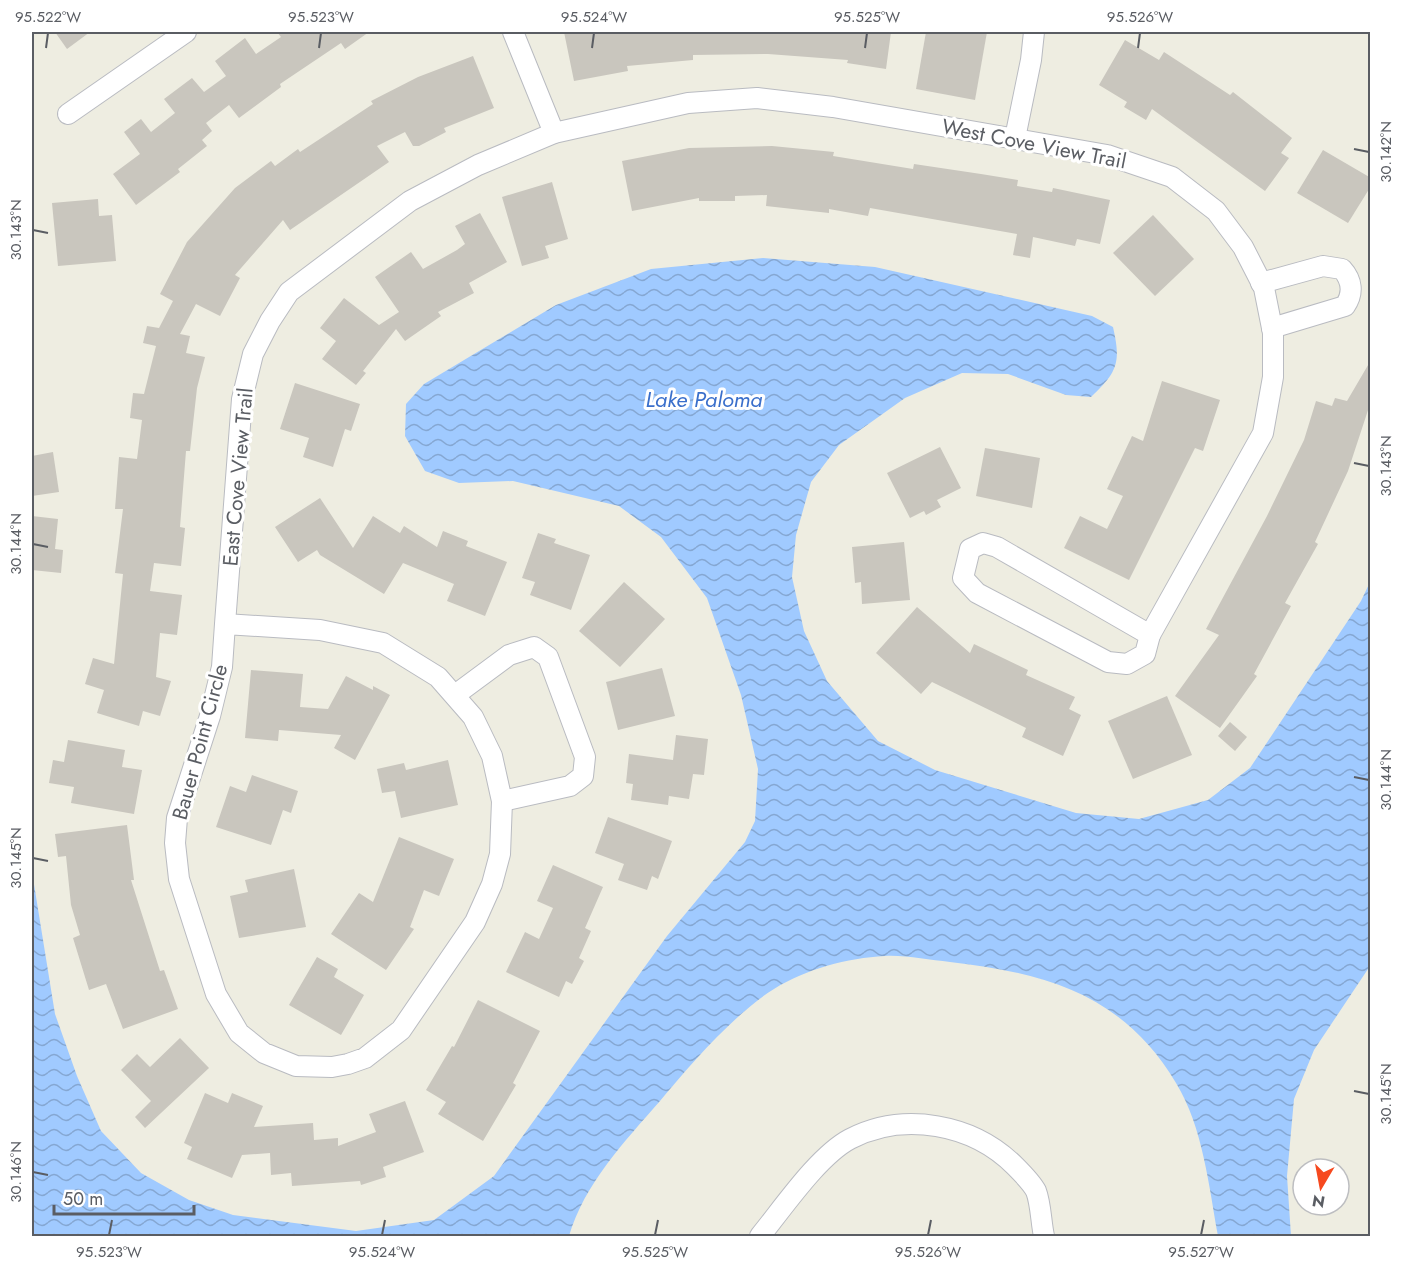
<svg xmlns="http://www.w3.org/2000/svg" width="1402" height="1268" viewBox="0 0 1402 1268" font-family="Jost,sans-serif">
<defs>
<pattern id="water-waves" width="16" height="10" patternUnits="userSpaceOnUse" patternTransform="scale(1.5)"><rect width="16" height="10" fill="#a0caff"/><path d="M0 5q4-4 8 0t8 0" fill="none" stroke="#85a7d2"/></pattern>
</defs>
<rect width="100%" height="100%" fill="#eeede1"/>
<path fill="url(#water-waves)" d="M763 258 875 267 1092 316 1113 327C1121 362 1118 372 1091 397L1066 395 1008 374 962 373 905 398 839 445 811 482 796 535 792 577 804 631 827 681 878 741 935 770 1076 813 1139 819 1208 800 1250 768 1361 601 1370 582V966L1314 1050 1294 1099 1287 1176 1291 1236H1218C1209 1187 1203 1127 1176 1083 1124 995 1046 973 950 962 929 960 906 955 885 956 847 958 806 969 774 989 735 1013 689 1066 660 1101 625 1141 584 1184 569 1236H32V872L55 1014 77 1076 101 1131 141 1173 189 1200 233 1215 356 1231 434 1220 494 1176 667 936 745 842 755 821 758 769 741 695 707 598 661 537 619 506 513 481 459 483 425 471 405 436 406 404 424 384 556 305 651 269Z"/>
<g fill="#c9c6be">
<path d="M55 32H90L67 49Z"/>
<path d="M277 32H369L345 49 341 43 280 84 281 87 239 118 229 105 206 123 212 131 202 140 207 146 178 169 180 172 136 205 113 174 140 154 124 132 141 119 151 132 175 113 164 99 192 78 204 92 226 76 215 61 245 38 256 54 281 37Z"/>
<path d="M564 32H891L886 69 847 63 848 60 768 54 693 55V60L627 66 628 71 574 81Z"/>
<path d="M926 32H987L975 100 916 89Z"/>
<path d="M1125 40 1159 60 1164 52 1230 95 1233 92 1292 138 1281 153 1289 158 1265 191 1152 109 1146 120 1124 107 1127 102 1099 85Z"/>
<path d="M473 56 494 108 444 128 446 132 419 146H413L405 132 377 146 389 162 290 230 283 220 235 275 240 278 220 316 196 304 180 334 190 336 186 353 205 357 197 388 190 451H186L180 527 185 528 181 566 154 563 150 591 182 595 177 635 160 633 156 677 171 681 160 716 143 711 139 726 97 713 104 690 85 684 93 658 114 664 123 574 115 573 123 509H115L119 457 137 459 142 420 130 418 133 393 144 394 156 346 143 343 147 326 159 328 173 301 160 294 187 242 235 188 271 161 275 166 298 149 300 152 373 104 371 101 418 77Z"/>
<path d="M772 146 834 152 833 156 913 169 914 164 981 174 1018 180 1017 186 1052 192 1053 188 1110 200 1100 244 1077 239 1075 246 1033 237 1030 258 1013 255 1017 234 870 208 868 216 829 209V213L766 206 767 195 735 196V201H699V198L632 211 622 161 689 148Z"/>
<path d="M1323 150 1371 178V186L1348 223 1297 193Z"/>
<path d="M552 182 568 239 545 246 549 258 522 266 502 197Z"/>
<path d="M98 199 99 216 112 215 116 261 58 266 52 203Z"/>
<path d="M480 213 507 262 469 283 474 293 438 312 441 316 405 341 396 329 363 371 366 373 356 385 322 359 336 341 320 328 344 298 379 325 399 312 375 277 411 252 423 269 457 250 465 244 455 226Z"/>
<path d="M1153 215 1194 259 1155 296 1113 253Z"/>
<path d="M1371 360V401L1348 471 1315 542 1318 544 1285 603 1291 606 1254 674 1257 676 1220 728 1175 696 1219 635 1206 629 1267 516 1304 440 1316 401 1332 406 1335 398 1347 401Z"/>
<path d="M1162 381 1220 400 1203 451 1195 448 1129 580 1064 548 1080 516 1107 529 1123 496 1107 489 1132 436 1143 441Z"/>
<path d="M295 383 360 404 351 431 345 429 333 467 303 457 309 438 280 429Z"/>
<path d="M940 447 961 488 937 500 941 507 926 515 924 511 910 518 887 473Z"/>
<path d="M985 448 1040 458 1032 508 976 496Z"/>
<path d="M53 452 59 492 32 496V456Z"/>
<path d="M320 498 353 548 373 516 400 533 404 526 437 547 443 531 468 541 466 546 507 562 485 616 447 601 454 584 403 563 384 594 320 555 317 550 298 562 275 527Z"/>
<path d="M32 516 58 519 55 549 63 550 61 573 32 570Z"/>
<path d="M538 533 556 539 554 543 590 555 571 610 530 595 535 582 522 578Z"/>
<path d="M904 542 910 600 862 604 861 582 855 583 852 547Z"/>
<path d="M624 582 665 619 620 667 579 631Z"/>
<path d="M917 607 970 653 974 644 1028 670 1026 675 1075 697 1069 709 1081 715 1063 756 1022 737 1026 728 932 682 921 694 876 653Z"/>
<path d="M662 668 675 716 618 730 606 682Z"/>
<path d="M251 670 303 674 300 707 328 709 346 676 373 690V686L390 695 355 760 334 748 341 735 279 730 278 741 245 738Z"/>
<path d="M1167 696 1192 755 1133 779 1108 721Z"/>
<path d="M1230 722 1247 737 1235 751 1218 736Z"/>
<path d="M676 735 708 739 704 775 693 774 689 799 669 796 668 805 631 800 633 784 626 783 629 754 673 760Z"/>
<path d="M68 740 125 750 122 767 142 770 134 814 71 803 74 787 49 783 53 760 64 762Z"/>
<path d="M448 760 458 805 401 818 395 791 382 793 377 769 404 763 406 770Z"/>
<path d="M252 775 298 791 291 813 283 810 271 845 216 827 230 786 246 792Z"/>
<path d="M608 817 672 841 658 879 652 876 647 890 618 880 624 864 595 853Z"/>
<path d="M127 825 134 880H131L160 971 164 970 178 1009 123 1029 106 984 89 990 73 938 80 935 71 905 66 856 58 857 55 834Z"/>
<path d="M399 837 454 859 439 896 424 890 410 927 414 929 386 970 331 934 359 893 373 902Z"/>
<path d="M553 865 603 887 585 928 591 931 579 958 584 961 572 984 566 981 559 997 506 972 525 932 539 939 553 908 537 901Z"/>
<path d="M294 869 306 927 239 938 230 896 248 892 245 880Z"/>
<path d="M317 957 338 969 334 977 364 995 341 1035 289 1005Z"/>
<path d="M478 1000 540 1031 513 1083 516 1085 483 1141 438 1114 446 1102 426 1090 452 1046 454 1047Z"/>
<path d="M180 1038 209 1068 145 1128 135 1117 151 1101 121 1070 137 1054 150 1067Z"/>
<path d="M205 1093 228 1103 232 1093 263 1106 254 1127 313 1123 314 1140 338 1138V1146L376 1132 369 1114 405 1101 424 1152 383 1167 386 1177 361 1185 360 1181 292 1186 291 1173 271 1175 270 1153 242 1155 232 1178 187 1159 192 1147 184 1143Z"/>
</g>
<g fill="none" stroke-linecap="round" stroke-linejoin="round">
<defs>
<g id="minor">
<path d="M513 32 554 133"/>
<path d="M68 114 186 32"/>
<path d="M1015 138 1031 60 1034 32"/>
<path d="M1261 283 1323 266 1342 269C1352 280 1354 293 1345 306L1272 328"/>
<path d="M983 543 997 547 1150 635 1145 654 1127 664 1108 662 977 593 963 578 970 549Z"/>
<path d="M225 624 320 630 383 643 438 677 473 717 492 756 502 801 500 854 492 884 475 922 401 1030 365 1058 348 1064 332 1067 296 1066 264 1053 239 1033 216 994 179 879 175 843 177 818 210 716 222 667 225 624 242 399 253 354 270 321 289 292 410 201 478 165 554 133 688 103 757 98 833 107 1107 155 1172 177 1216 211 1243 247 1264 288 1273 333V377L1263 433 1150 635"/>
<path d="M455 695 509 655 534 647 548 657 585 757 583 776 570 786 502 801"/>
<path d="M760 1236C783 1208 818 1156 850 1139 904 1111 973 1124 1015 1166 1022 1173 1032 1183 1036 1191 1041 1204 1041 1223 1044 1236"/>
</g>
</defs>
<use href="#minor" stroke="#b9bbc1" stroke-width="22"/>
<use href="#minor" stroke="#fff" stroke-width="20"/>
</g>
<path fill="none" stroke="#5a5d63" stroke-width="2" d="M46 48 48 33M319 48 321 33M592 48 594 33M865 48 867 33M1138 48 1140 33M1354 149 1369 152M33 230 48 233M1354 463 1369 466M33 544 48 547M1354 777 1369 780M33 858 48 861M1354 1091 1369 1094M33 1172 48 1175M109 1235 112 1220M382 1235 385 1220M655 1235 658 1220M928 1235 931 1220M1201 1235 1204 1220"/>
<g text-anchor="middle" dominant-baseline="central" stroke-width="6" stroke-linejoin="round" paint-order="stroke">
<g font-size="21" fill="#5a5d63" stroke="#fff">
<text transform="translate(1034 144) rotate(11)">West Cove View Trail</text>
<text transform="translate(238 477) rotate(-85)">East Cove View Trail</text>
<text transform="translate(200 742) rotate(-75)">Bauer Point Circle</text>
</g>
<g font-size="22" font-style="italic" fill="#3a6fcb" stroke="#fff">
<text x="704" y="399">Lake Paloma</text>
</g>
</g>
<rect width="1402" height="1268" fill="none" stroke="#ffffff" stroke-width="66"/>
<g transform="translate(1321 1187) rotate(190)"><circle r="28" fill="#ffffff" stroke="#bdbec1" stroke-width="1.5"/>
<path d="M0-4.5L10 22L0 15L-10 22Z" fill="#f6491f"/>
<text y="-9" font-size="16" font-weight="bold" text-anchor="middle" fill="#5a5d63">N</text>
</g>
<path d="M54 1205v9h140v-9" fill="none" stroke="#5a5d63" stroke-width="3"/>
<text x="63" y="1205" font-size="18" fill="#5a5d63" stroke="#ffffff" stroke-width="4.5" paint-order="stroke">50 m</text>
<rect x="33" y="33" width="1336" height="1202" fill="none" stroke="#5a5d63" stroke-width="2"/>
<g font-size="15" text-anchor="middle" fill="#5a5d63">
<text x="48" y="22">95.522°W</text>
<text x="321" y="22">95.523°W</text>
<text x="594" y="22">95.524°W</text>
<text x="867" y="22">95.525°W</text>
<text x="1140" y="22">95.526°W</text>
<text transform="translate(1386 152) rotate(-90)" y="5">30.142°N</text>
<text transform="translate(16 230) rotate(-90)" y="5">30.143°N</text>
<text transform="translate(1386 466) rotate(-90)" y="5">30.143°N</text>
<text transform="translate(16 544) rotate(-90)" y="5">30.144°N</text>
<text transform="translate(1386 780) rotate(-90)" y="5">30.144°N</text>
<text transform="translate(16 858) rotate(-90)" y="5">30.145°N</text>
<text transform="translate(1386 1094) rotate(-90)" y="5">30.145°N</text>
<text transform="translate(16 1172) rotate(-90)" y="5">30.146°N</text>
<text x="109" y="1257">95.523°W</text>
<text x="382" y="1257">95.524°W</text>
<text x="655" y="1257">95.525°W</text>
<text x="928" y="1257">95.526°W</text>
<text x="1201" y="1257">95.527°W</text>
</g>
</svg>
